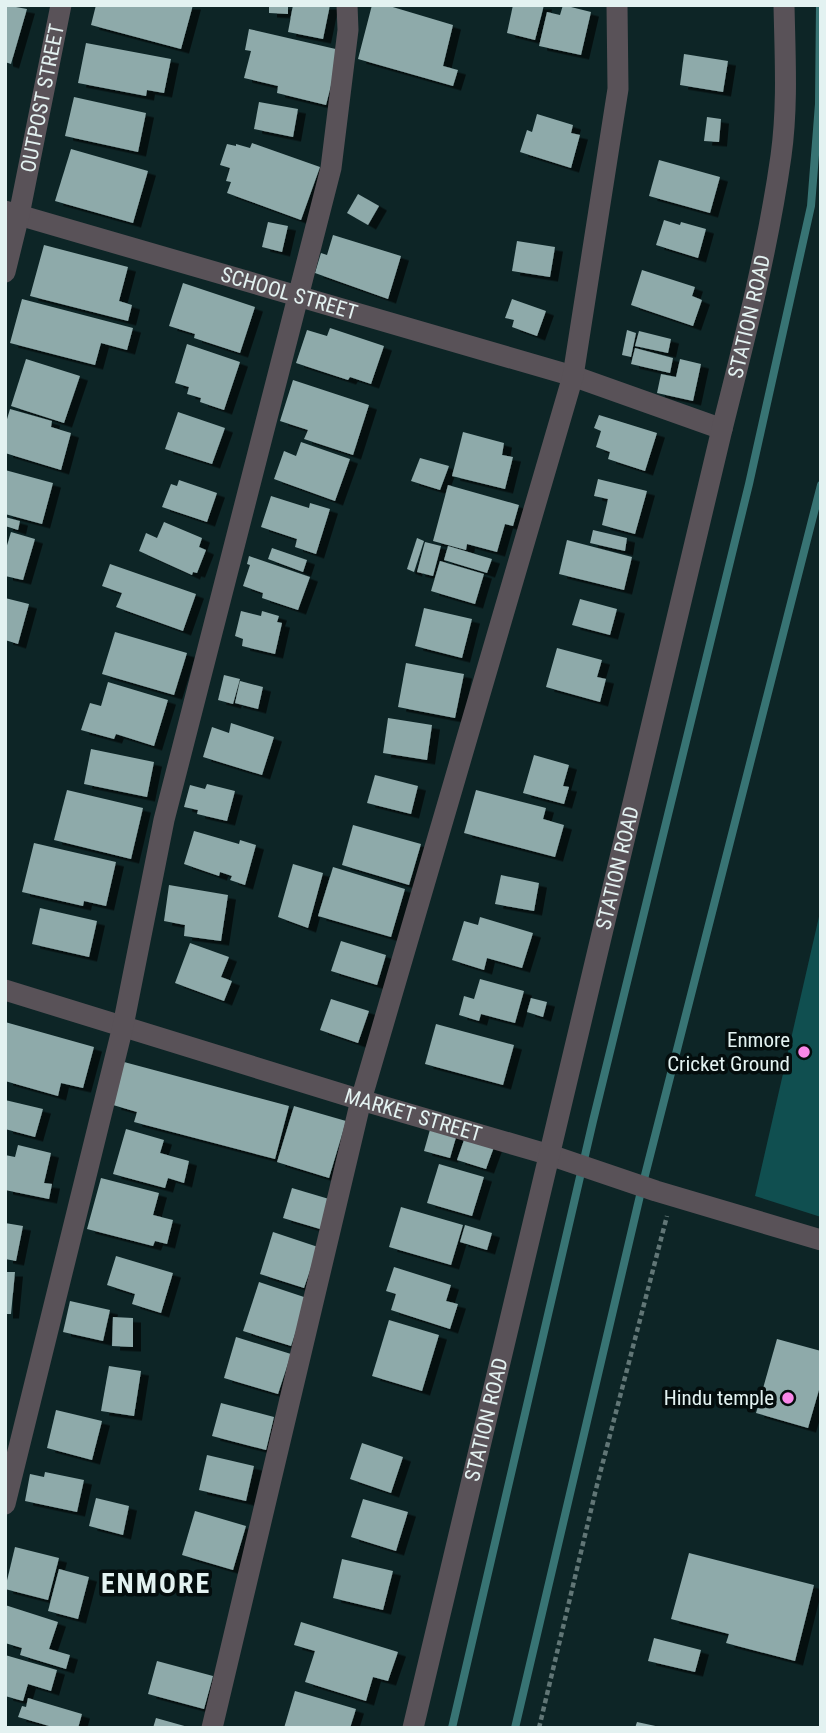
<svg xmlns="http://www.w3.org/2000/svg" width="826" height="1733" viewBox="0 0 826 1733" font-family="'Roboto Condensed',sans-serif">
<defs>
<filter id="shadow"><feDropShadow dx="8" dy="4.5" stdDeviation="0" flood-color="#0009"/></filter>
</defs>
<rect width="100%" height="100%" fill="#0d2526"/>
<path fill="#104f50" d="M821 908V1217L755 1196Z"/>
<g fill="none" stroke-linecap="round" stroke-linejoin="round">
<g stroke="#387474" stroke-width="8">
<path d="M452 1728 593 1121 749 484 811 206 819 104 820 5"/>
<path d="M515 1728 642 1187 821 485"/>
</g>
</g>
<g fill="#8eaaaa" filter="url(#shadow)">
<path d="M5 5 27 9 11 64 5 62Z"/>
<path d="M96 5H193L181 49 91 25Z"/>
<path d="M269 5H288V14L269 13Z"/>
<path d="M293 5H330L323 39 288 32Z"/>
<path d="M372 5H386L453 25 443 66 458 70 453 86 358 59Z"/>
<path d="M513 5H544L535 40 507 33Z"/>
<path d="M563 5 591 12 581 55 539 46 547 12 560 15Z"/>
<path d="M249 29 340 50 326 105 277 93 278 86 244 78 251 51 245 50Z"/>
<path d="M86 43 171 59 164 93 147 90 146 96 78 83Z"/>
<path d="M684 54 728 61 723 92 680 85Z"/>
<path d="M74 97 146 113 138 152 65 136Z"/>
<path d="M259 102 298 109 293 137 254 129Z"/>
<path d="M537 114 573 125 571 133 580 135 571 168 520 152 527 130 532 132Z"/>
<path d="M707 117 721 119 719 142 704 141Z"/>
<path d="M252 143 320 167 301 220 227 193 231 182 226 181 230 168 220 165 227 144 236 146V144L250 148Z"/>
<path d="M71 149 148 171 133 223 55 201Z"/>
<path d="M659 160 720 177 710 213 649 196Z"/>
<path d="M358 194 379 206 368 225 347 213Z"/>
<path d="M664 220 680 225 681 222 706 229 698 258 656 245Z"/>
<path d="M268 222 288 226 282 252 262 247Z"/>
<path d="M333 235 401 256 388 299 315 273 321 253 327 255Z"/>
<path d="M517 241 555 247 550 277 512 271Z"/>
<path d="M44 245 128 267 119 301 132 305 128 321 30 296Z"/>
<path d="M642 270 695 287 692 296 702 300 693 326 631 305Z"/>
<path d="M183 283 255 307 240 353 194 338 195 334 169 326Z"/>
<path d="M22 299 133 328 127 350 101 343 95 365 10 343Z"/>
<path d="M512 299 546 311 537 336 512 327 514 320 505 318Z"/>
<path d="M330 328 384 346 371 384 350 377 348 380 296 363 307 330 327 336Z"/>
<path d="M627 330 636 333 631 357 622 355Z"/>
<path d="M639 331 671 339 668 353 635 346Z"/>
<path d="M187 344 240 362 224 410 200 402 201 398 187 394 189 387 175 383Z"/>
<path d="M635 348 673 358 670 373 631 364Z"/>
<path d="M26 359 80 376 64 423 11 406Z"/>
<path d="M680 359 701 364 693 401 657 393 661 374 676 377Z"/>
<path d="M293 380 369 405 353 455 304 439 308 430 280 421Z"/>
<path d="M10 409 52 421 51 427 71 433 61 470 5 453V426Z"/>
<path d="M178 412 225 428 212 464 165 449Z"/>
<path d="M599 415 657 433 645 471 608 459 610 452 596 447 601 431 594 428Z"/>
<path d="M463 432 504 443 502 455 513 457 505 489 452 476Z"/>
<path d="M301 442 350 459 335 501 274 479 284 451 296 456Z"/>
<path d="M420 458 449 466 440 490 411 481Z"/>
<path d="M5 470 53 483 42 524 5 514Z"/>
<path d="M598 479 647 491 635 534 602 525 608 499 594 496Z"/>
<path d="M179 480 217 493 207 522 162 507 171 484 177 486Z"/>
<path d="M448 485 519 505 513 526 505 524 497 552 467 544 466 550 433 541Z"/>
<path d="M271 496 309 508 310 503 330 509 316 554 295 547 297 539 261 527Z"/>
<path d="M5 517 20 521 18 530 5 526Z"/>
<path d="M164 522 202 538 199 547 206 550 197 573 193 572 192 575 139 551 146 533 157 538Z"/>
<path d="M593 530 627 538 625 551 590 543Z"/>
<path d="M11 532 35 539 23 580 5 576V552Z"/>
<path d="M417 538 424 541 414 572 407 569Z"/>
<path d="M567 540 632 557 624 590 559 574Z"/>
<path d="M425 542 441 546 433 576 417 572Z"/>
<path d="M448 546 492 559 487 573 444 560Z"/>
<path d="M272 548 307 560 303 572 268 559Z"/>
<path d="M249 556 310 577 298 610 262 598 263 593 243 586 250 565 247 564Z"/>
<path d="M440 561 484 574 475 604 431 591Z"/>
<path d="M110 564 196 594 183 631 116 607 122 593 102 586Z"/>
<path d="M5 598 29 604 18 644 5 640Z"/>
<path d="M580 599 617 609 610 635 572 625Z"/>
<path d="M424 608 472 619 462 658 415 646Z"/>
<path d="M241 611 261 616 262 611 279 616 277 622 282 623 275 654 242 646 243 639 235 636Z"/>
<path d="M115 632 187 653 174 695 102 674Z"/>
<path d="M557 648 602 660 597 677 606 679 600 702 546 687Z"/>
<path d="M406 663 464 674 455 718 398 707Z"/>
<path d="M224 675 240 679 233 704 218 700Z"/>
<path d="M240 681 263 687 258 709 235 703Z"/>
<path d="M108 682 168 700 154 746 116 734 114 739 81 730 90 703 101 706Z"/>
<path d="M388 718 432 725 427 760 383 753Z"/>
<path d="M231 723 274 737 262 775 203 757 212 727 229 733Z"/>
<path d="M91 749 154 762 147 797 84 784Z"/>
<path d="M534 755 569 765 563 786 569 787 564 804 523 793Z"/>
<path d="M375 775 418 786 411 814 367 803Z"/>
<path d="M207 784 235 791 227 821 197 814 198 810 184 807 190 785 205 789Z"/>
<path d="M67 790 143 808 131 859 54 840Z"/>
<path d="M476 790 546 808 543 819 564 825 555 857 464 833Z"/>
<path d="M353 825 421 844 409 885 342 865Z"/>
<path d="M194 831 239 844 240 840 256 845 245 885 230 880 232 876 220 872 219 876 184 864Z"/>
<path d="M34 843 116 862 106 906 84 901 83 906 22 892Z"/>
<path d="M293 864 323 873 308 928 278 917Z"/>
<path d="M333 867 405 889 391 937 318 916Z"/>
<path d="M501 875 539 883 534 911 495 904Z"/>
<path d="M169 885 228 895 221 941 184 936 185 925 164 921Z"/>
<path d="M40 908 97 921 89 957 32 944Z"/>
<path d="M480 917 533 933 522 968 487 958 484 970 452 960 464 921 478 925Z"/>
<path d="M341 941 386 955 377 985 331 971Z"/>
<path d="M190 943 229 957 221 977 232 981 224 1001 175 983Z"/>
<path d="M480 979 524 991 515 1023 481 1014 479 1021 459 1015 464 996 474 999Z"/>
<path d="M531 998 547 1002 543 1017 527 1012Z"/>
<path d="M331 999 369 1011 358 1043 320 1030Z"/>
<path d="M5 1022 94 1047 83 1088 61 1083 58 1096 5 1081Z"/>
<path d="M436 1024 514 1045 503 1085 425 1064Z"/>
<path d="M124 1062 289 1106 275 1159 134 1122 137 1112 113 1105Z"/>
<path d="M5 1100 43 1109 35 1137 5 1129Z"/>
<path d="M294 1106 346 1121 329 1178 277 1162Z"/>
<path d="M431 1126 457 1134 450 1158 424 1151Z"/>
<path d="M126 1129 164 1140 160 1153 189 1161 184 1183 168 1178 165 1188 113 1174Z"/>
<path d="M465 1137 494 1147 486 1169 457 1160Z"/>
<path d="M18 1145 51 1153 44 1183 52 1184 49 1199 5 1190V1155L15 1157Z"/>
<path d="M439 1164 484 1177 472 1216 427 1203Z"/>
<path d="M101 1178 159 1193 153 1215 173 1220 167 1244 155 1241 153 1246 87 1229Z"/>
<path d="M292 1188 329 1199 320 1229 283 1218Z"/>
<path d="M401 1207 463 1225 451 1265 389 1247Z"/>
<path d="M5 1223 23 1226 16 1261 5 1259Z"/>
<path d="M465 1225 492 1233 487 1250 460 1242Z"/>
<path d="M273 1232 318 1247 304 1288 260 1274Z"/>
<path d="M116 1256 173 1273 161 1313 132 1304 135 1294 107 1285Z"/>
<path d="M394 1267 451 1285 446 1301 458 1304 450 1329 391 1310 396 1294 386 1291Z"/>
<path d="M5 1272H15L11 1314H5Z"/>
<path d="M259 1282 307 1298 291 1346 243 1331Z"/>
<path d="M70 1301 110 1310 103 1341 63 1332Z"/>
<path d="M113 1317 133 1318V1347L112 1346Z"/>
<path d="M389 1320 439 1335 422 1391 372 1376Z"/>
<path d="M236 1337 291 1354 278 1394 224 1378Z"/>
<path d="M777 1339 821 1351V1383L808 1428 756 1413Z"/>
<path d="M109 1366 141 1371 134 1416 101 1411Z"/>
<path d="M221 1403 274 1417 266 1450 212 1436Z"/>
<path d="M56 1410 102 1421 92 1460 47 1448Z"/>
<path d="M362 1443 403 1457 391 1493 350 1479Z"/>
<path d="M207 1455 254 1466 246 1501 199 1490Z"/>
<path d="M45 1472 84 1480 77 1512 25 1501 30 1474 44 1477Z"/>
<path d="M96 1498 129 1506 123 1535 89 1526Z"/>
<path d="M363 1499 408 1512 396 1551 351 1537Z"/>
<path d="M195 1511 246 1526 233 1570 182 1555Z"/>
<path d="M15 1547 59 1558 48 1600 5 1589Z"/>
<path d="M689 1553 814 1585 795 1661 726 1643 729 1634 671 1619Z"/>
<path d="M342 1559 393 1571 383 1610 333 1598Z"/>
<path d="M59 1569 89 1577 78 1619 48 1611Z"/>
<path d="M5 1605 58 1622 49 1649 70 1655 66 1669 20 1655 22 1648 5 1643Z"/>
<path d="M301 1622 398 1652 388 1681 373 1677 366 1701 305 1682 315 1651 294 1645Z"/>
<path d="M654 1638 701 1650 695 1672 648 1661Z"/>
<path d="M5 1655 57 1670 51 1691 28 1684 23 1701 5 1696Z"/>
<path d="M157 1661 213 1676 204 1709 148 1694Z"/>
<path d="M295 1691 356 1709 350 1728H284Z"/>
<path d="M28 1698 82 1714 78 1728H56L18 1717 22 1706 26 1707Z"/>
<path d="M156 1718 188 1727V1728H153Z"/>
<path d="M637 1722 660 1727V1728H635Z"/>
</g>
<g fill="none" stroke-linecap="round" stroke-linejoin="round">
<path stroke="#617676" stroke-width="4.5" stroke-dasharray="5 3.5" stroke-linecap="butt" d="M539 1728 597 1485 667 1216"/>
<g stroke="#595258" stroke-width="21">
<path id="s1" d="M5 211 573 376 722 429"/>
<path id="s2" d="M5 272 19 215 61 5"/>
<path id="s3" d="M5 990 361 1100 550 1155 656 1191 821 1240"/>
<path d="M5 1504 123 1026 164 820 331 168 348 30 347 5"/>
<path d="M212 1728 361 1100 573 376 618 89 617 5"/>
<path id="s4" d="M413 1728 722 429C745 338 768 248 781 156 788 106 785 55 784 5"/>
</g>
</g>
<g fill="#f988e9" stroke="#040d0d" stroke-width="2.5">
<circle cx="804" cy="1052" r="7"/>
<circle cx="788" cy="1398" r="7"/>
</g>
<g text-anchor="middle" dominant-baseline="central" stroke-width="7" stroke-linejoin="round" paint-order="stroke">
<g font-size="21" fill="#e3f2f1" stroke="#040d0d">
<text stroke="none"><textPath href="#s2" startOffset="178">OUTPOST STREET</textPath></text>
<text stroke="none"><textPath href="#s1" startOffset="296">SCHOOL STREET</textPath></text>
<text stroke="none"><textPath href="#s4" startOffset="1451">STATION ROAD</textPath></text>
<text stroke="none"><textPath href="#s4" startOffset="884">STATION ROAD</textPath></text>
<text stroke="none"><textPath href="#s3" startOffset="427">MARKET STREET</textPath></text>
<text stroke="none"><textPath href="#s4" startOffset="317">STATION ROAD</textPath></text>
</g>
<g font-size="21" fill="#e3f2f1" stroke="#040d0d" text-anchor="end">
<text x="790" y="1040">Enmore<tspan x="790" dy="24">Cricket Ground</tspan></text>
<text x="774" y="1398">Hindu temple</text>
</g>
<g font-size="28" font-weight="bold" letter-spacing="2" fill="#e3f2f1" stroke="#040d0d">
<text x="156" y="1583">ENMORE</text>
</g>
</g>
<rect width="826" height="1733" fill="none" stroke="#e3f2f1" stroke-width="14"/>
</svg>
